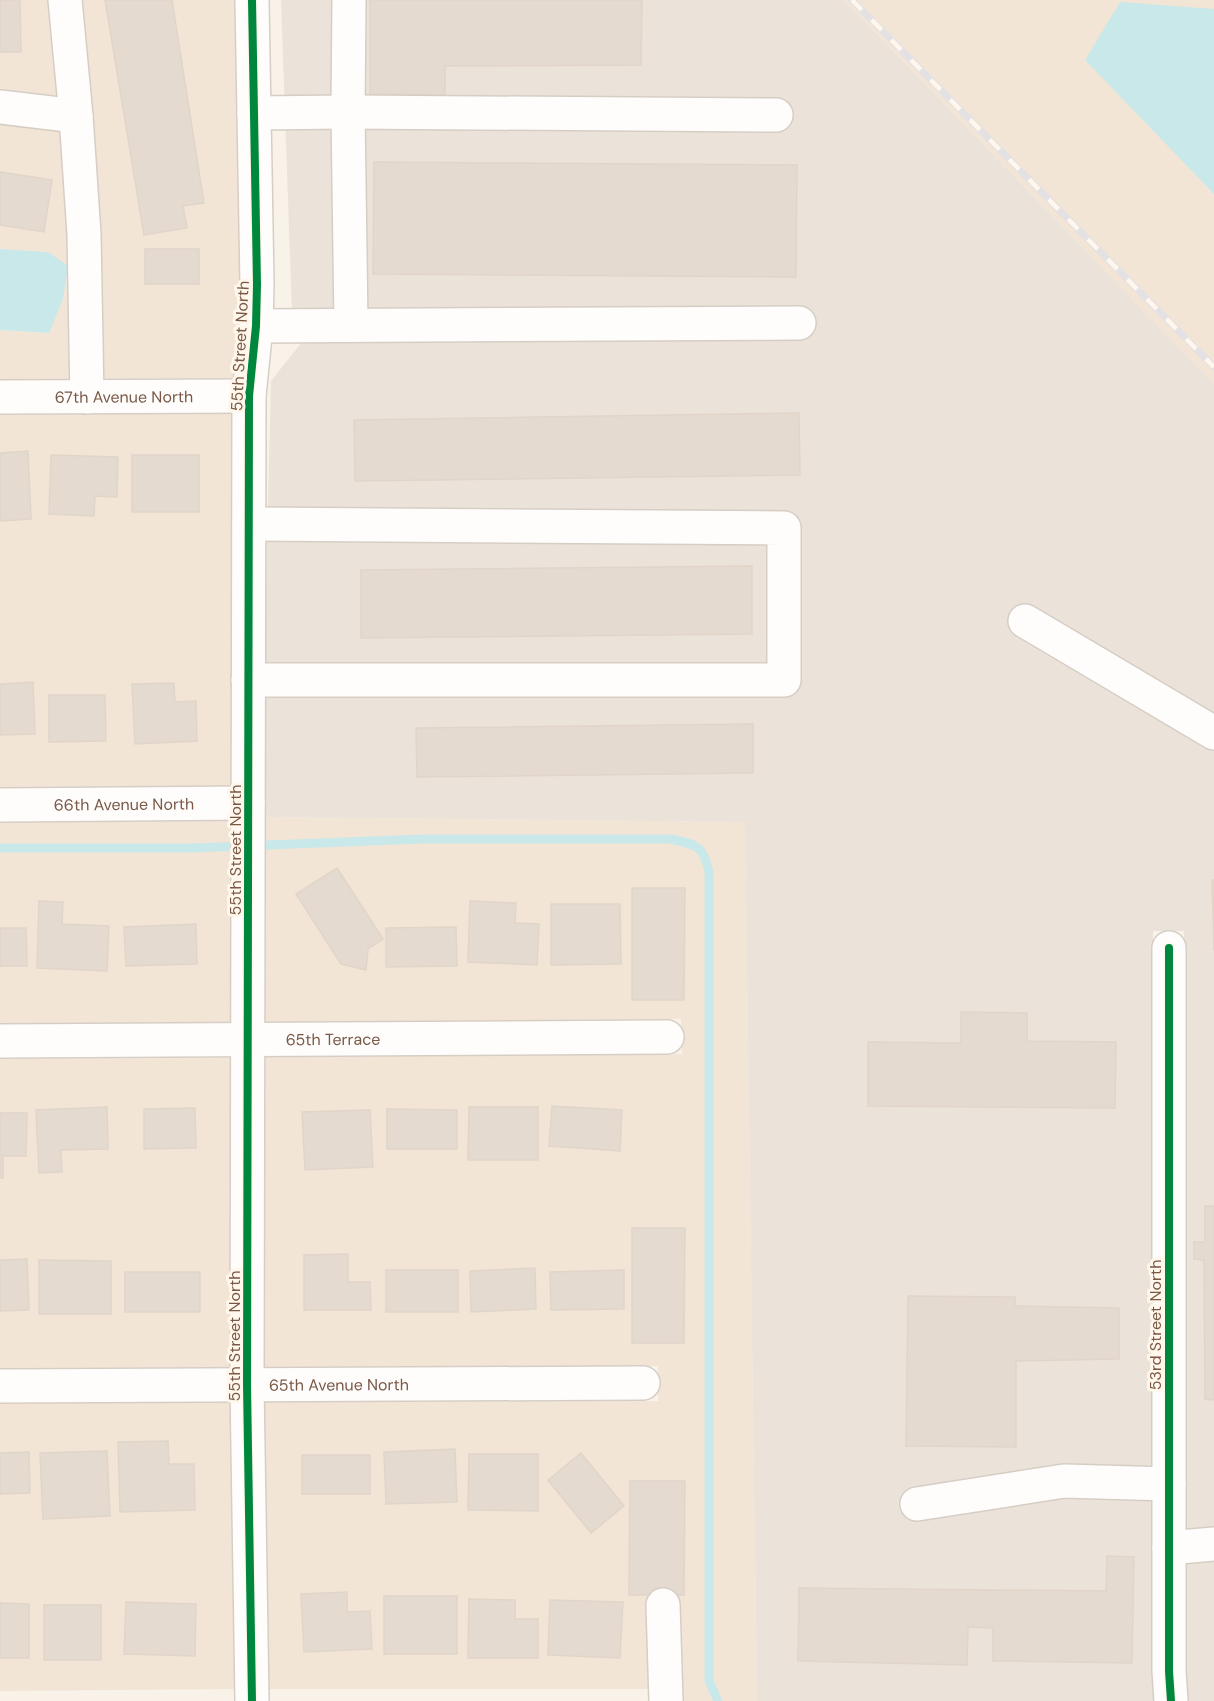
<svg xmlns="http://www.w3.org/2000/svg" width="1214" height="1701" viewBox="0 0 1214 1701" font-family="'DM Sans',sans-serif">
<rect width="100%" height="100%" fill="#f8f2e8"/>
<g fill="#f2e5d5">
<path d="M0 0H237L242 283 241 325 235 378 0 379V330L49 333 48 252 0 249Z"/>
<path d="M844 0H1214V9H1206L1085 59 1214 194V384Z"/>
<path d="M233 413V786L0 787V415Z"/>
<path d="M264 817 745 822 757 1701H681V1689H267L263 1402 658 1401V1366L262 1367 264 1057 682 1054 681 1019 264 1022 265 879Z"/>
<path d="M233 821V1023L0 1024V822Z"/>
<path d="M233 1058 231 1367 0 1368V1059Z"/>
<path d="M232 1402 236 1689 0 1691V1403Z"/>
</g>
<path fill="#ebe2d9" d="M281 0H844L1214 384V1701H1187L1185 1671 1184 931H1153V1655L1156 1701H757L745 822 264 817V668L271 381 302 342 293 341Z"/>
<g fill="#c9e8e9">
<path d="M1120 2 1214 9V194L1085 60Z"/>
<path d="M0 249 48 252 68 266 63 299 49 333 0 330Z"/>
</g>
<g fill="none" stroke-linecap="round" stroke-linejoin="round">
<path stroke="#c9e8e9" stroke-width="9" d="M0 848H192L422 839H670C696 844 704 846 709 873V1681L718 1701"/>
</g>
<g fill="#e5dad0" stroke="#e1d5ca" stroke-width="1.5">
<path d="M0 0H20L21 52H0Z"/>
<path d="M105 0H172L204 203 183 206 187 228 144 235Z"/>
<path d="M370 0H642L641 65 445 66V95L370 94Z"/>
<path d="M374 162 797 165 796 277 373 274Z"/>
<path d="M0 172 52 180 44 232 0 225Z"/>
<rect x="145" y="249" width="54" height="35"/>
<path d="M799 413 800 475 355 481 354 420Z"/>
<path d="M28 451 31 519 0 521V453Z"/>
<path d="M51 455 118 457 117 497 95 496 94 516 49 514Z"/>
<rect x="132" y="455" width="67" height="57"/>
<path d="M752 566V634L361 638V570Z"/>
<path d="M33 682 35 734 0 735V684Z"/>
<path d="M174 683 175 702 196 701 197 741 135 744 132 684Z"/>
<path d="M49 695H105L106 741 49 742Z"/>
<path d="M753 724V773L417 777 416 728Z"/>
<path d="M337 868 383 939 368 949 366 970 341 964 296 894Z"/>
<path d="M1212 880H1214V950Z"/>
<path d="M632 888H685L684 1000H632Z"/>
<path d="M39 901 63 902 62 924 109 926 107 971 37 968Z"/>
<path d="M470 901 516 903 515 923 539 924 537 965 468 962Z"/>
<path d="M551 904H620L621 964 551 965Z"/>
<path d="M196 924 197 964 126 966 124 927Z"/>
<path d="M456 927 457 966 386 967V928Z"/>
<path d="M0 928H26L27 966H0Z"/>
<path d="M961 1012 1027 1013V1041L1116 1042 1115 1108 868 1106V1042L961 1043Z"/>
<path d="M552 1106 622 1110 620 1151 549 1146Z"/>
<path d="M107 1107 108 1149 61 1150 62 1172 39 1173 36 1110Z"/>
<path d="M469 1107H538V1160H468Z"/>
<path d="M195 1108 196 1148 144 1149V1109Z"/>
<path d="M387 1109 457 1110V1149H387Z"/>
<path d="M370 1110 373 1167 305 1170 302 1112Z"/>
<path d="M0 1113H27L26 1156H3V1178H0Z"/>
<path d="M1205 1206H1214V1400L1205 1399 1204 1260 1194 1259V1242H1205Z"/>
<path d="M632 1228H685L684 1343H632Z"/>
<path d="M348 1254V1282H370L371 1310H304V1255Z"/>
<path d="M27 1259 29 1310 0 1311V1260Z"/>
<path d="M39 1260 111 1261V1314H39Z"/>
<path d="M535 1268 536 1309 471 1312 470 1271Z"/>
<rect x="386" y="1270" width="72" height="42"/>
<path d="M624 1270V1309L551 1310 550 1272Z"/>
<rect x="125" y="1272" width="75" height="40"/>
<path d="M908 1296 1015 1297V1306L1119 1308V1359L1016 1361V1447L906 1446Z"/>
<path d="M168 1441 169 1464H194L195 1510 120 1512 118 1442Z"/>
<path d="M455 1449 457 1502 386 1504 384 1452Z"/>
<path d="M107 1451 110 1516 43 1519 40 1453Z"/>
<path d="M29 1452 30 1493 0 1494V1453Z"/>
<path d="M581 1453 624 1506 591 1533 548 1480Z"/>
<path d="M469 1454H538V1511L468 1510Z"/>
<rect x="302" y="1455" width="68" height="39"/>
<path d="M630 1481H685L684 1595H629Z"/>
<path d="M1107 1556 1134 1557 1132 1663 993 1661V1628L968 1627 967 1665 798 1661 799 1588 1106 1591Z"/>
<path d="M347 1592V1612L370 1611 372 1649 304 1652 301 1594Z"/>
<rect x="384" y="1596" width="73" height="58"/>
<path d="M469 1599 515 1600V1619H538V1658H468Z"/>
<path d="M550 1600 623 1602 620 1658 548 1655Z"/>
<path d="M126 1602 196 1604 195 1656 124 1654Z"/>
<path d="M0 1603 29 1604V1658H0Z"/>
<rect x="44" y="1605" width="57" height="55"/>
</g>
<g fill="none" stroke-linecap="round" stroke-linejoin="round">
<defs>
<g id="minor">
<path d="M65 0 76 116"/>
<path d="M349 0 348 112 351 325"/>
<path d="M0 107 76 116 84 234 87 397"/>
<path d="M254 113 348 112 776 115"/>
<path d="M256 326 799 323"/>
<path id="s1" d="M0 397 249 396"/>
<path d="M1025 621 1214 733"/>
<path d="M248 680H784V528L249 524"/>
<path id="s2" d="M0 805 248 803"/>
<path d="M1169 948V1671L1171 1701"/>
<path id="s3" d="M0 1041 667 1037"/>
<path id="s4" d="M0 1386 643 1383"/>
<path d="M917 1504 1064 1481 1169 1484"/>
<path d="M1169 1548 1214 1544"/>
<path d="M663 1605 666 1701"/>
<path d="M252 1701 247 1385 249 396 256 326 257 284 252 0"/>
</g>
</defs>
<use href="#minor" stroke="#d6cec5" stroke-width="36"/>
<use href="#minor" stroke="#fefdfc" stroke-width="33"/>
<defs>
<path id="rail" d="M852 0 1214 367"/>
</defs>
<use href="#rail" stroke="#e4e1e5" stroke-width="7"/>
<use href="#rail" stroke="#fff7eb" stroke-width="4.5" stroke-dasharray="14" stroke-linecap="butt"/>
<defs>
<g id="cycleway">
<path d="M1169 948V1671L1171 1701"/>
<path d="M252 1701 247 1385 249 396 256 326 257 284 252 0"/>
</g>
</defs>
<use href="#cycleway" stroke="#fff7eb" stroke-width="11"/>
<use href="#cycleway" stroke="#00873e" stroke-width="8"/>
</g>
<g text-anchor="middle" dominant-baseline="central" stroke-width="6" stroke-linejoin="round" paint-order="stroke">
<g font-size="16" fill="#795846" stroke="#fff7eb">
<text transform="translate(240 346) rotate(-87)">55th Street North</text>
<text stroke="none"><textPath href="#s1" startOffset="124">67th Avenue North</textPath></text>
<text stroke="none"><textPath href="#s2" startOffset="124">66th Avenue North</textPath></text>
<text transform="translate(235 850) rotate(-90)">55th Street North</text>
<text stroke="none"><textPath href="#s3" startOffset="333">65th Terrace</textPath></text>
<text transform="translate(1155 1325) rotate(-90)">53rd Street North</text>
<text transform="translate(234 1336) rotate(-90)">55th Street North</text>
<text stroke="none"><textPath href="#s4" startOffset="339">65th Avenue North</textPath></text>
</g>
</g>
</svg>
